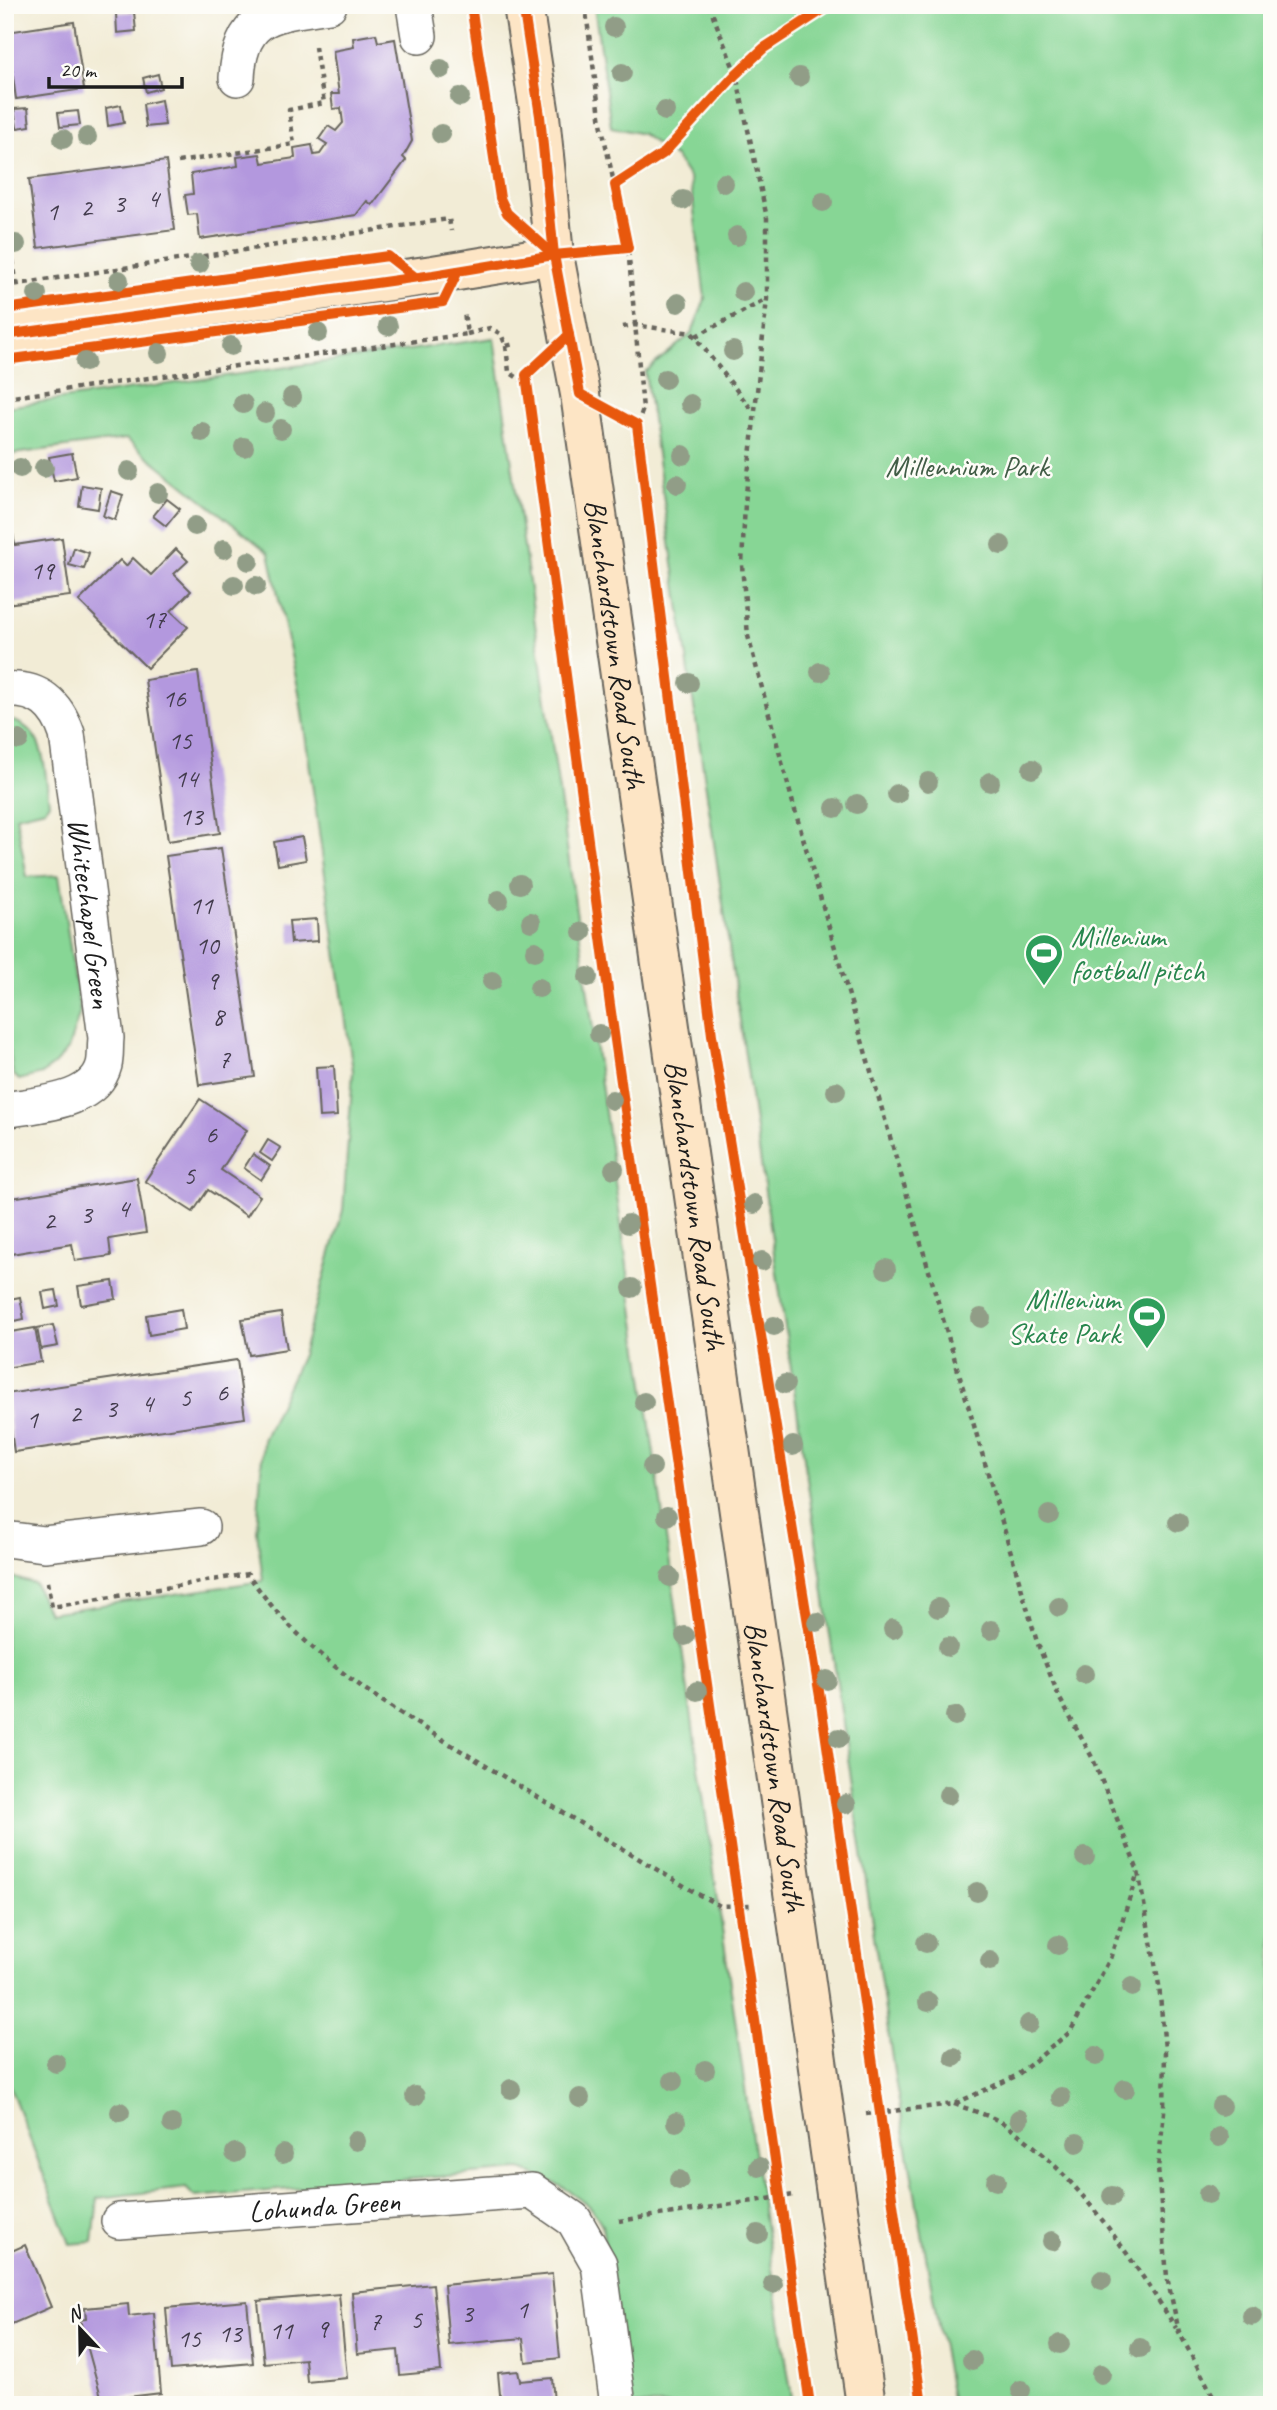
<svg xmlns="http://www.w3.org/2000/svg" width="1277" height="2410" viewBox="0 0 1277 2410" font-family="Caveat,sans-serif">
<rect width="100%" height="100%" fill="#fdfcf7"/>
<filter id="ink" filterUnits="userSpaceOnUse"><feTurbulence type="fractalNoise" baseFrequency=".0143" numOctaves="2"/><feDisplacementMap in="SourceGraphic" scale="14" xChannelSelector="R" yChannelSelector="G"/><feConvolveMatrix kernelMatrix="1 2 1 2 8 2 1 2 1" color-interpolation-filters="sRGB"/></filter>
<filter id="wash" filterUnits="userSpaceOnUse"><feTurbulence type="fractalNoise" baseFrequency=".00686" numOctaves="4" result="noise"/><feDisplacementMap in="SourceGraphic" scale="28" xChannelSelector="R" yChannelSelector="G"/><feGaussianBlur stdDeviation="1.57" result="paint"/><feColorMatrix in="noise" values="0 0 0 0 0 0 0 0 0 0 0 0 0 0 0 0 0 1.4 0 .05"/><feComposite in="paint" operator="in"/></filter>
<g filter="url(#wash)">
<rect width="100%" height="100%" fill="#f2ecd6"/>
<g fill="#87d695" stroke="#527958" stroke-width="2">
<path d="M594 5H1272V2405H952L895 2079 645 372 692 333 705 299 690 179 676 158 642 134 611 127Z"/>
<path d="M494 338 753 2144 793 2405H628L602 2225C586 2194 552 2180 520 2170L195 2197 186 2188 98 2198 93 2242 70 2244 5 2074V1575L35 1584 48 1613 263 1581 257 1531 263 1440 302 1355 343 1210 353 1071 299 692 269 553 126 439 5 455V407Z"/>
<path d="M5 719C47 725 44 768 49 803L45 809 16 816 27 877 59 875 80 1012 68 1049 55 1064 42 1074 19 1080 13 1074 9 1049 5 1050Z"/>
</g>
<g id="blocks">
<g fill="#b398de">
<path d="M134 12 136 31 117 33 116 13Z"/>
<path d="M74 22 84 89 16 99 7 32Z"/>
<path d="M376 34 378 42 395 39 412 141 403 157 406 160 372 205 367 201 356 215 200 239 197 214 188 215 185 195 193 194 191 174 238 166 237 157 260 154 262 163 295 158 294 148 312 145 314 155 320 154 327 144 319 139 328 126 336 131 343 123 341 108 333 109 331 94H339L333 51 354 47 353 38Z"/>
<path d="M158 74 161 88 146 92 143 78Z"/>
<path d="M161 100 165 125 146 127 143 104Z"/>
<path d="M121 105 124 123 108 126 106 108Z"/>
<path d="M28 108 30 126 17 128 14 109Z"/>
<path d="M78 111 80 125 60 127 58 113Z"/>
<path d="M166 161 175 230 38 248 29 179Z"/>
<path d="M72 453 77 477 54 481 49 457Z"/>
<path d="M82 485 101 488 98 509 79 506Z"/>
<path d="M111 491 123 495 115 520 103 516Z"/>
<path d="M167 499 180 509 166 526 153 516Z"/>
<path d="M12 528 15 545 62 538 70 596 5 604V529Z"/>
<path d="M74 548 89 553 84 569 69 565Z"/>
<path d="M176 549 188 561 174 574 191 591 171 611 188 627 147 668 79 601 120 560 126 566 133 558 151 575Z"/>
<path d="M198 672 220 833 168 841 145 680Z"/>
<path d="M302 837 306 860 278 865 274 842Z"/>
<path d="M221 848 255 1077 199 1085 166 856Z"/>
<path d="M317 919 318 941 291 943 289 921Z"/>
<path d="M334 1066 337 1116 319 1117 316 1067Z"/>
<path d="M200 1099 247 1130 221 1170 260 1196 247 1216 208 1190 193 1212 145 1181Z"/>
<path d="M268 1140 281 1148 272 1161 260 1153Z"/>
<path d="M253 1154 270 1166 261 1180 244 1168Z"/>
<path d="M137 1178 146 1233 109 1239 111 1256 75 1261 72 1244 5 1255V1199Z"/>
<path d="M113 1281 116 1299 81 1305 78 1286Z"/>
<path d="M56 1290 59 1306 45 1309 42 1292Z"/>
<path d="M20 1297 24 1319 5 1323V1300Z"/>
<path d="M181 1309 184 1329 149 1335 146 1315Z"/>
<path d="M281 1313 287 1349 249 1355 242 1319Z"/>
<path d="M53 1325 58 1346 41 1349 37 1328Z"/>
<path d="M35 1328 41 1362 5 1368V1333Z"/>
<path d="M237 1360 245 1418 14 1452 6 1394Z"/>
<path d="M25 2245 51 2307 5 2327V2254Z"/>
<path d="M552 2274 560 2358 526 2362 523 2338 449 2345 444 2285Z"/>
<path d="M433 2284 441 2371 400 2375 398 2350 357 2354 352 2292Z"/>
<path d="M339 2294 347 2378 307 2382 305 2359 264 2363 258 2301Z"/>
<path d="M247 2301 253 2363 171 2370 166 2308Z"/>
<path d="M128 2304 129 2316 154 2313 161 2393 102 2400 80 2320 86 2319 85 2308Z"/>
<path d="M518 2371 520 2381 552 2378 554 2403 501 2405 498 2373Z"/>
</g>
</g>
</g>
<g filter="url(#ink)">
<use href="#blocks" fill-opacity="0" stroke="#67655d" stroke-width="2"/>
<g fill="none" stroke-linecap="round" stroke-linejoin="round">
<defs>
<g id="street">
<path d="M414 5 419 36"/>
<path d="M237 78C240 12 275 14 329 5"/>
<path id="s1" d="M5 690C39 687 57 705 67 734L106 1038C105 1046 106 1057 104 1065 94 1103 37 1104 5 1110"/>
<path d="M5 1539 44 1544 201 1527"/>
<path id="s2" d="M119 2221 532 2191 574 2220 599 2264 618 2405"/>
</g>
<g id="secondary">
<path id="s3" d="M523 5 540 116 554 255 580 394 866 2405"/>
<path d="M5 335 433 275 554 255"/>
</g>
</defs>
<use href="#street" stroke="#67655d" stroke-width="38"/>
<use href="#secondary" stroke="#67655d" stroke-width="42"/>
<g stroke="#67655d" stroke-width="4.5" stroke-dasharray="5 5" stroke-linecap="butt">
<path d="M585 5 601 123 628 248 643 409 637 425"/>
<path d="M709 5 736 74 767 218V299L745 503 742 565 748 636 794 807 1037 1642 1060 1699 1093 1759 1138 1871 1159 1985 1165 2049 1164 2112 1158 2168 1167 2277 1179 2332 1218 2405"/>
<path d="M5 58H6"/>
<path d="M5 75 6 74"/>
<path d="M178 162 294 144 289 110 324 103 315 47"/>
<path d="M615 185 664 153 736 74 764 48 830 5"/>
<path d="M5 211 17 286"/>
<path d="M5 286 449 219 451 231"/>
<path d="M623 327 634 325 692 333 752 410"/>
<path d="M467 334 490 328 501 334 506 346 514 344"/>
<path d="M696 336 767 299"/>
<path d="M506 346 509 372 527 384"/>
<path d="M5 398 467 334 464 312"/>
<path d="M47 1582 52 1607 248 1574C306 1662 403 1715 491 1769 559 1810 627 1852 696 1893L720 1906 753 1905"/>
<path d="M954 2104C970 2110 990 2115 1004 2124 1075 2170 1132 2259 1176 2328"/>
<path d="M866 2114 954 2104 1016 2076 1070 2032 1110 1959 1138 1872"/>
<path d="M619 2221 794 2195"/>
</g>
<use href="#street" stroke="#fff" stroke-width="35"/>
<use href="#secondary" stroke="#fde5c5" stroke-width="38"/>
<defs>
<g id="cycleway">
<path d="M471 5 500 198 507 213 554 255"/>
<path d="M523 5 540 116 554 255 580 394 637 425 712 1035 820 1697 922 2405"/>
<path d="M5 309 388 256 415 277"/>
<path d="M5 335 433 275 554 255 628 248 615 185 664 153 736 74 764 48 830 5"/>
<path d="M569 335 526 375 610 1005 810 2405"/>
<path d="M5 360 443 302 458 271"/>
</g>
</defs>
<use href="#cycleway" stroke="#fdfcf7" stroke-width="15"/>
<use href="#cycleway" stroke="#e8590c" stroke-width="10"/>
</g>
<g fill="#919d87">
<circle cx="614" cy="27" r="10"/>
<circle cx="441" cy="69" r="10"/>
<circle cx="622" cy="73" r="10"/>
<circle cx="799" cy="77" r="10"/>
<circle cx="460" cy="97" r="10"/>
<circle cx="665" cy="111" r="10"/>
<circle cx="441" cy="134" r="10"/>
<circle cx="87" cy="137" r="10"/>
<circle cx="63" cy="139" r="10"/>
<circle cx="724" cy="183" r="10"/>
<circle cx="683" cy="200" r="10"/>
<circle cx="823" cy="202" r="10"/>
<circle cx="737" cy="236" r="10"/>
<circle cx="16" cy="244" r="10"/>
<circle cx="199" cy="264" r="10"/>
<circle cx="119" cy="280" r="10"/>
<circle cx="743" cy="292" r="10"/>
<circle cx="37" cy="294" r="10"/>
<circle cx="678" cy="303" r="10"/>
<circle cx="388" cy="326" r="10"/>
<circle cx="318" cy="333" r="10"/>
<circle cx="231" cy="346" r="10"/>
<circle cx="733" cy="351" r="10"/>
<circle cx="159" cy="353" r="10"/>
<circle cx="85" cy="362" r="10"/>
<circle cx="665" cy="379" r="10"/>
<circle cx="292" cy="397" r="10"/>
<circle cx="243" cy="404" r="10"/>
<circle cx="690" cy="404" r="10"/>
<circle cx="265" cy="413" r="10"/>
<circle cx="281" cy="429" r="10"/>
<circle cx="202" cy="432" r="10"/>
<circle cx="244" cy="447" r="10"/>
<circle cx="683" cy="455" r="10"/>
<circle cx="20" cy="468" r="10"/>
<circle cx="44" cy="468" r="10"/>
<circle cx="129" cy="471" r="10"/>
<circle cx="677" cy="484" r="10"/>
<circle cx="158" cy="493" r="10"/>
<circle cx="195" cy="526" r="10"/>
<circle cx="1001" cy="545" r="10"/>
<circle cx="224" cy="549" r="10"/>
<circle cx="249" cy="561" r="10"/>
<circle cx="234" cy="585" r="10"/>
<circle cx="256" cy="586" r="10"/>
<circle cx="820" cy="672" r="10"/>
<circle cx="689" cy="683" r="10"/>
<circle cx="19" cy="740" r="10"/>
<circle cx="1032" cy="769" r="10"/>
<circle cx="928" cy="782" r="10"/>
<circle cx="990" cy="782" r="10"/>
<circle cx="897" cy="794" r="10"/>
<circle cx="857" cy="804" r="10"/>
<circle cx="835" cy="808" r="10"/>
<circle cx="520" cy="884" r="10"/>
<circle cx="499" cy="900" r="10"/>
<circle cx="531" cy="922" r="10"/>
<circle cx="582" cy="932" r="10"/>
<circle cx="535" cy="951" r="10"/>
<circle cx="588" cy="977" r="10"/>
<circle cx="492" cy="981" r="10"/>
<circle cx="539" cy="988" r="10"/>
<circle cx="599" cy="1034" r="10"/>
<circle cx="836" cy="1091" r="10"/>
<circle cx="612" cy="1100" r="10"/>
<circle cx="614" cy="1169" r="10"/>
<circle cx="754" cy="1204" r="10"/>
<circle cx="628" cy="1224" r="10"/>
<circle cx="762" cy="1261" r="10"/>
<circle cx="886" cy="1269" r="10"/>
<circle cx="632" cy="1288" r="10"/>
<circle cx="981" cy="1318" r="10"/>
<circle cx="774" cy="1326" r="10"/>
<circle cx="785" cy="1384" r="10"/>
<circle cx="644" cy="1402" r="10"/>
<circle cx="793" cy="1446" r="10"/>
<circle cx="652" cy="1467" r="10"/>
<circle cx="1049" cy="1515" r="10"/>
<circle cx="667" cy="1516" r="10"/>
<circle cx="1178" cy="1522" r="10"/>
<circle cx="670" cy="1577" r="10"/>
<circle cx="1059" cy="1607" r="10"/>
<circle cx="938" cy="1608" r="10"/>
<circle cx="817" cy="1622" r="10"/>
<circle cx="893" cy="1629" r="10"/>
<circle cx="991" cy="1630" r="10"/>
<circle cx="685" cy="1636" r="10"/>
<circle cx="948" cy="1647" r="10"/>
<circle cx="1084" cy="1674" r="10"/>
<circle cx="827" cy="1680" r="10"/>
<circle cx="697" cy="1691" r="10"/>
<circle cx="955" cy="1716" r="10"/>
<circle cx="839" cy="1738" r="10"/>
<circle cx="948" cy="1795" r="10"/>
<circle cx="846" cy="1804" r="10"/>
<circle cx="1085" cy="1857" r="10"/>
<circle cx="977" cy="1892" r="10"/>
<circle cx="926" cy="1943" r="10"/>
<circle cx="1058" cy="1945" r="10"/>
<circle cx="990" cy="1961" r="10"/>
<circle cx="1132" cy="1987" r="10"/>
<circle cx="928" cy="2002" r="10"/>
<circle cx="1029" cy="2024" r="10"/>
<circle cx="1096" cy="2056" r="10"/>
<circle cx="954" cy="2057" r="10"/>
<circle cx="56" cy="2063" r="10"/>
<circle cx="705" cy="2070" r="10"/>
<circle cx="673" cy="2081" r="10"/>
<circle cx="511" cy="2089" r="10"/>
<circle cx="1125" cy="2089" r="10"/>
<circle cx="415" cy="2096" r="10"/>
<circle cx="1061" cy="2097" r="10"/>
<circle cx="580" cy="2098" r="10"/>
<circle cx="1221" cy="2106" r="10"/>
<circle cx="120" cy="2112" r="10"/>
<circle cx="1019" cy="2119" r="10"/>
<circle cx="676" cy="2122" r="10"/>
<circle cx="172" cy="2124" r="10"/>
<circle cx="1219" cy="2137" r="10"/>
<circle cx="356" cy="2141" r="10"/>
<circle cx="1077" cy="2143" r="10"/>
<circle cx="235" cy="2153" r="10"/>
<circle cx="283" cy="2154" r="10"/>
<circle cx="759" cy="2167" r="10"/>
<circle cx="679" cy="2180" r="10"/>
<circle cx="996" cy="2181" r="10"/>
<circle cx="1208" cy="2194" r="10"/>
<circle cx="1112" cy="2196" r="10"/>
<circle cx="758" cy="2234" r="10"/>
<circle cx="1052" cy="2241" r="10"/>
<circle cx="1102" cy="2280" r="10"/>
<circle cx="773" cy="2284" r="10"/>
<circle cx="1252" cy="2316" r="10"/>
<circle cx="1060" cy="2344" r="10"/>
<circle cx="1140" cy="2348" r="10"/>
<circle cx="972" cy="2360" r="10"/>
<circle cx="1101" cy="2374" r="10"/>
<circle cx="1021" cy="2390" r="10"/>
</g>
</g>
<defs>
<symbol id="stadium-pin" viewBox="-11 -11 22 30"><path d="M0 17L-7.5 6A9.5 9.5 0 1 1 7.5 6Z" fill="#2e9e5b" stroke="#fdfcf7"/><path d="M0-5a6.5 5 0 1 0 0 10a6.5 5 0 1 0 0-10ZM-3.5-1.8h7v3.6h-7Z" fill="#fff"/></symbol>
</defs>
<g fill-rule="evenodd">
<use href="#stadium-pin" x="1022" y="931" width="44" height="60"/>
<use href="#stadium-pin" x="1125" y="1294" width="44" height="60"/>
</g>
<g text-anchor="middle" dominant-baseline="central" stroke-width="5" stroke-linejoin="round" paint-order="stroke">
<g font-size="26" fill="#423b4c">
<text x="153" y="198">4</text>
<text x="119" y="203">3</text>
<text x="86" y="207">2</text>
<text x="52" y="211">1</text>
<text x="42" y="570">19</text>
<text x="154" y="619">17</text>
<text x="174" y="698">16</text>
<text x="180" y="740">15</text>
<text x="186" y="778">14</text>
<text x="191" y="816">13</text>
<text x="201" y="905">11</text>
<text x="207" y="945">10</text>
<text x="212" y="980">9</text>
<text x="218" y="1016">8</text>
<text x="224" y="1059">7</text>
<text x="211" y="1134">6</text>
<text x="189" y="1175">5</text>
<text x="123" y="1208">4</text>
<text x="86" y="1214">3</text>
<text x="49" y="1220">2</text>
<text x="222" y="1392">6</text>
<text x="185" y="1397">5</text>
<text x="147" y="1403">4</text>
<text x="111" y="1408">3</text>
<text x="75" y="1413">2</text>
<text x="32" y="1419">1</text>
<text x="522" y="2309">1</text>
<text x="467" y="2313">3</text>
<text x="416" y="2319">5</text>
<text x="375" y="2321">7</text>
<text x="322" y="2328">9</text>
<text x="281" y="2330">11</text>
<text x="230" y="2333">13</text>
<text x="189" y="2338">15</text>
</g>
<g font-size="30" fill="#415d46" stroke="#fdfcf7">
<text x="967" y="466">Millennium Park</text>
</g>
<g font-size="30" fill="#1c1c1c" stroke="#fdfcf7">
<text stroke="none"><textPath href="#s3" startOffset="646">Blanchardstown Road South</textPath></text>
<text stroke="none"><textPath href="#s1" startOffset="264">Whitechapel Green</textPath></text>
<text stroke="none"><textPath href="#s3" startOffset="1213">Blanchardstown Road South</textPath></text>
<text stroke="none"><textPath href="#s3" startOffset="1780">Blanchardstown Road South</textPath></text>
<text stroke="none"><textPath href="#s2" startOffset="206">Lohunda Green</textPath></text>
</g>
<g font-size="30" fill="#27864d" stroke="#fdfcf7" text-anchor="start">
<text x="1071" y="936">Millenium<tspan x="1071" dy="34">football pitch</tspan></text>
<text x="1120" y="1299" text-anchor="end">Millenium<tspan x="1120" dy="34">Skate Park</tspan></text>
</g>
</g>
<rect width="1277" height="2410" fill="none" stroke="#fdfcf7" stroke-width="28"/>
<g transform="translate(80 2329) rotate(338)" stroke="#fdfcf7" stroke-width="5" paint-order="stroke">
<path d="M0-5L12 26L0 18L-12 26Z" fill="#1c1c1c"/>
<text y="-10" font-size="19" font-weight="bold" text-anchor="middle" fill="#1c1c1c">N</text>
</g>
<path d="M49 77v10h133v-10" fill="none" stroke="#1c1c1c" stroke-width="3.5"/>
<text x="60" y="77" font-size="21" fill="#1c1c1c" stroke="#fdfcf7" stroke-width="5" paint-order="stroke">20 m</text>
</svg>
